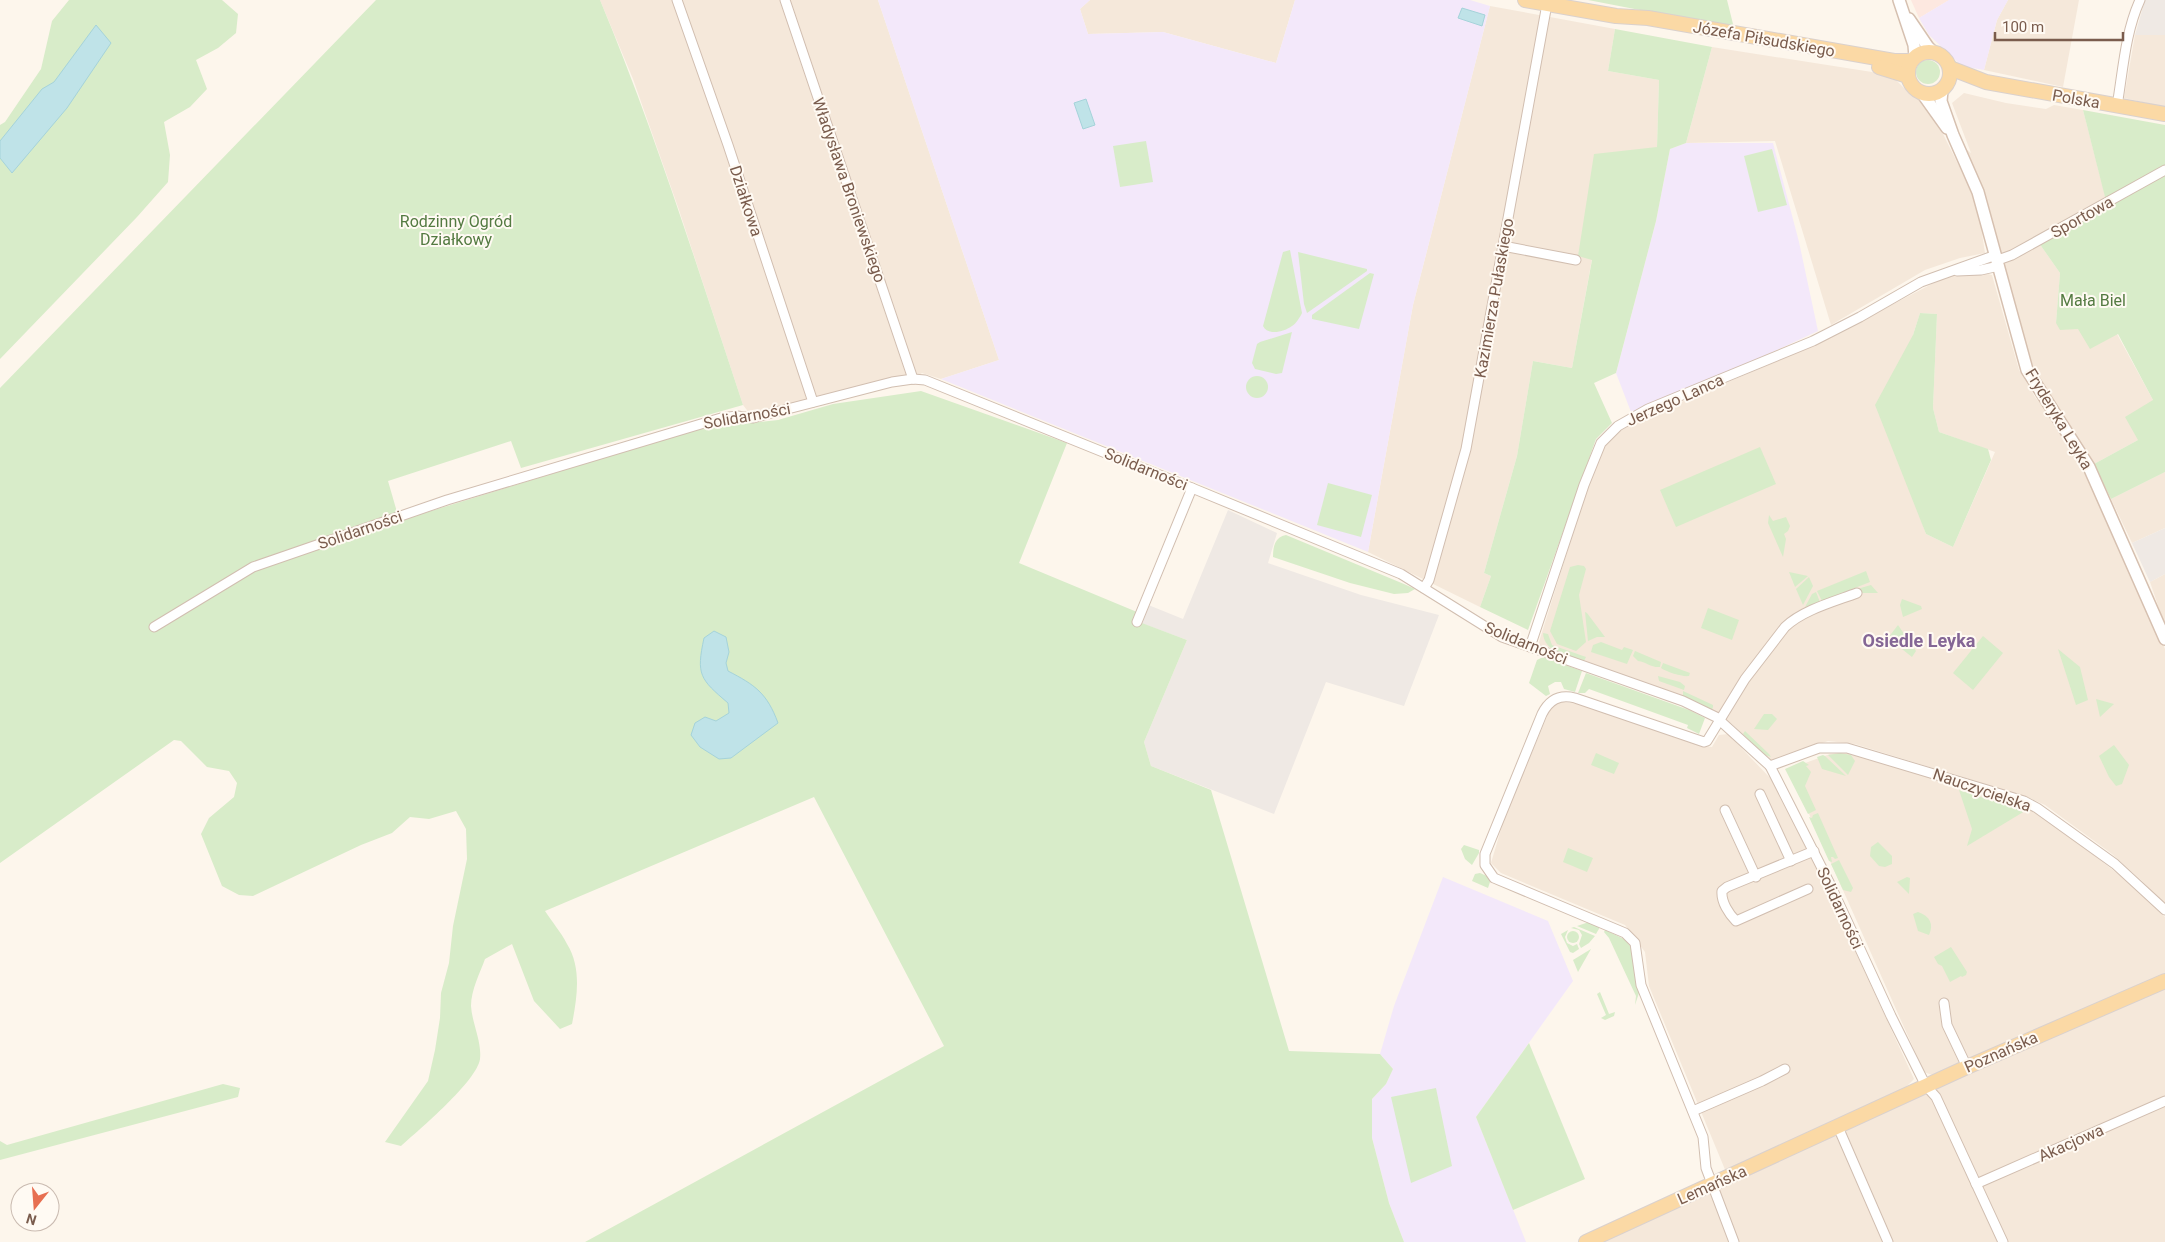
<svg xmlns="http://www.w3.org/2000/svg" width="2165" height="1242" viewBox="0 0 2165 1242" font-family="Roboto,sans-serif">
<rect width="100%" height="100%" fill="#fdf6ec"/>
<g fill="#f5e8da" fill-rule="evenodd">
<path d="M600 0H878L999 360 941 379 922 373 913 379 753 418 743 405 679 210 633 79Z"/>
<path d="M1090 0H1295L1276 63 1163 32 1088 34 1080 9Z"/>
<path d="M2008 0H2079L2063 87 1984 70 1997 20Z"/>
<path d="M1490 6 1615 29 1608 71 1659 80 1657 147 1578 255 1592 259 1572 368 1533 361 1517 456 1484 573 1491 576 1480 607 1368 552 1413 305Z"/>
<path d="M2135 35H2165V107L2124 98Z"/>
<path d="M1712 47 1891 75 1905 89 1929 106 1972 192 1979 214 1985 253 1960 258 1925 270 1831 325 1775 141 1686 143Z"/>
<path d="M1964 93 2006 103 2046 109 2054 105 2083 110 2107 203 1998 260 1956 141 1971 153 1952 103Z"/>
<path d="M2039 243 2060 273 2056 323 2078 329 2117 334 2153 400 2138 440 2094 464 2032 373 2004 262Z"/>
<path d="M1984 273 1992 275 2019 370 2035 397 2056 423 2091 482 2142 594 2165 649V905L2141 880 2112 854 2045 805 2030 798 1855 744 1828 741 1771 761 1732 724 1703 707 1538 645 1596 460 1612 436 1641 419 1815 345 1949 275ZM1920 313 1937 314 1933 408 1939 432 1995 452 1953 547 1926 534 1918 511 1913 335Z"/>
<path d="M2165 472V528L2132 543 2111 499Z"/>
<path d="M2165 574V626L2150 582Z"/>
<path d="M1562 702 1580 704 1701 746 1712 747 1719 735 1728 734 1774 782 1781 790 1914 1079 1904 1089 1726 1172 1649 986 1645 952 1625 925 1501 873 1491 863 1504 819 1551 707Z"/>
<path d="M1849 752 2040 813 2132 885 2165 917V976L1945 1072 1932 1075 1924 1072 1793 778 1786 770 1830 754Z"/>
<path d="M2165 986V1242H1592L2134 1000Z"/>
</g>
<path fill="#fde8e0" d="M1911 0H1949L1919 18Z"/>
<g fill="#efe9e4">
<path d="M2145 0H2165V35H2135Z"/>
<path d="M1228 510 1277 533 1268 563 1361 595 1439 615 1404 706 1326 682 1274 814 1151 766 1144 742 1187 640 1133 620 1141 602 1183 619Z"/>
<path d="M2165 528V574L2150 582 2132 543Z"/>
</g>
<g fill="#f3e8fa">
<path d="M878 0H1090L1080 9 1088 34 1163 32 1276 63 1295 0H1470L1490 6 1413 305 1368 552 941 379 999 360Z"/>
<path d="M1949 0H2008L1997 20 1984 70 1962 66 1929 35 1919 18Z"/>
<path d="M1686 143H1773L1799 242 1818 331 1744 365 1631 412 1616 373 1656 221 1670 149Z"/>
<path d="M1443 877 1548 921 1573 981 1476 1117 1526 1242H1404L1389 1203 1372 1138V1099L1386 1084 1393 1069 1380 1054 1394 1006Z"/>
</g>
<g fill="#d8ecc9">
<path d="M69 0H222L238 14 236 33 218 48 196 60 207 89 190 107 164 122 170 155 168 182 137 217 0 359V125L5 122 41 69 52 21Z"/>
<path d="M376 0H600C655 132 698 269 743 405L521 468 511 441 388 481 397 512 405 519 697 429 778 420 833 404 921 391 1067 443 1019 563 1137 612 1134 620 1187 640 1144 742 1151 766 1211 790 1289 1051 1380 1054 1393 1069 1386 1084 1372 1099V1138L1389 1203 1404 1242H585L944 1046 814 797 545 911C552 922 561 932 567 944 582 968 577 998 572 1024L560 1029 534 1001 512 944 485 959C480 973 471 990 471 1006 472 1023 482 1042 480 1059 477 1081 419 1130 401 1146L385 1142 428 1081 435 1050 440 1018 441 993 449 963 453 926 467 859 466 829 456 811 429 819 410 817 392 833 361 845 253 896 239 895 222 886 201 834 209 818 234 797 237 783 229 771 207 767 181 741 174 740 0 863V388Z"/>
<path d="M1588 0H1727L1734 28H1733Z"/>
<path d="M1615 29 1712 47 1686 143 1670 149 1656 221 1616 373 1594 383 1612 423 1596 439 1528 630 1480 607 1491 576 1484 573 1517 456 1533 361 1572 368 1592 260 1578 256 1594 154 1657 147 1659 80 1608 71Z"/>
<circle cx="1928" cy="72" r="12"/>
<path d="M2083 110 2165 125V166L2106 201Z"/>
<path d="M1146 141 1153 182 1120 187 1113 146Z"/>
<path d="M1772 149 1787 205 1758 212 1744 156Z"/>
<path d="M2165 173V472L2111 499 2094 464 2138 440 2125 417 2153 400 2118 334 2090 349 2078 329 2060 330 2056 323 2060 273 2039 243Z"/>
<path d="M1290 250 1302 313C1300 317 1296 324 1292 326 1284 332 1268 336 1263 326L1283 252Z"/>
<path d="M1298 252 1367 269V271L1307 313 1304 304Z"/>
<path d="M1370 273 1374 274 1359 329 1312 319V315Z"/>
<path d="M1920 313 1937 314 1933 408 1939 432 1988 449 1991 460 1953 547 1926 534 1875 405 1913 335Z"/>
<path d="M1292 332 1282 373 1276 374 1255 369 1252 363 1257 344 1260 342Z"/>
<circle cx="1257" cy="387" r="11"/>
<path d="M1760 447 1776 484 1676 527 1660 490Z"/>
<path d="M1328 483 1372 495 1361 537 1317 525Z"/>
<path d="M1769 515 1773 521 1786 517 1790 526 1788 531 1784 534 1786 539 1783 557 1768 523Z"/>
<path d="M1286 535 1404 584 1415 589 1408 593 1394 594 1350 583 1273 557C1273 546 1275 537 1286 535Z"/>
<path d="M1578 565 1584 566 1586 569 1579 595 1586 642 1576 651 1557 644 1550 631 1570 567Z"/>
<path d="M1866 571 1870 582 1822 601 1817 591Z"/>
<path d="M1789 572 1808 576 1795 587Z"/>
<path d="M1809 577 1813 586 1803 605 1796 589Z"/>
<path d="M1871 585 1878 593H1859L1857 589Z"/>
<path d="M1816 592 1820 602 1805 607 1812 594Z"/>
<path d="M1902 599 1921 606 1922 609 1903 617 1900 605Z"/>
<path d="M1708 608 1739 620 1732 640 1701 628Z"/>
<path d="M1585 612 1587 613 1605 637H1597L1588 641Z"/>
<path d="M1898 625 1916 651 1912 657 1888 638Z"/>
<path d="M1543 633 1548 634 1552 645 1586 657 1584 661C1569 656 1544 653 1543 633Z"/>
<path d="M1983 636 2003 653 1973 690 1953 673Z"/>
<path d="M1601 642 1622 650 1624 647 1633 650 1627 664 1591 652 1593 645Z"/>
<path d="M2058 649 2080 667 2088 700 2076 705Z"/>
<path d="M1635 651 1661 662 1660 667C1652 668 1646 662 1638 661L1633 656Z"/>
<path d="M1543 657 1582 671 1575 692 1564 689 1561 682H1555L1548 686 1550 694 1546 696 1529 683 1537 660Z"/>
<path d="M1663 663 1690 673 1689 676C1682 677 1667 672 1661 668Z"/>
<path d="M1586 673 1689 710 1705 718 1699 734 1687 728 1688 725 1589 689 1585 693H1578Z"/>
<path d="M1658 676 1680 682 1685 686 1684 690 1659 681Z"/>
<path d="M1683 691 1713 705V707L1712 710 1683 697Z"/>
<path d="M2096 699 2114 704 2100 717Z"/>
<path d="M1764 714H1772L1777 719 1768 730 1754 729Z"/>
<path d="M1745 731 1769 754 1771 757 1765 755 1743 734Z"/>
<path d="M2114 745 2129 765 2122 784 2116 786 2109 777 2099 756Z"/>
<path d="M1596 753 1619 763 1614 774 1591 765Z"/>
<path d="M1840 753 1851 755 1855 761 1848 775 1828 755Z"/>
<path d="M1823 755 1825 756 1846 776 1822 769 1817 757Z"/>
<path d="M1803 761 1809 765 1806 766 1811 772 1805 786 1816 810 1808 814 1785 769Z"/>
<path d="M1959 790 2025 811 1967 846 1972 829Z"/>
<path d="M1818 813 1838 858 1835 859 1833 857H1831L1832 862 1829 861 1809 817 1812 818 1813 815Z"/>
<path d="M1878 842 1892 856V864L1885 867 1879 866 1870 856 1871 847Z"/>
<path d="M1464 845 1479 850V853L1472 865 1465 859 1461 849Z"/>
<path d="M1568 848 1593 858 1587 872 1563 862Z"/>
<path d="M1839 860 1853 888 1851 892 1843 890 1831 864Z"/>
<path d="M1480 873 1489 877 1490 882 1488 888 1472 881 1475 874Z"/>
<path d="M1907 877 1910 878 1909 894 1897 882Z"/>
<path d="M1918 912C1930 916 1934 924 1929 935L1918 931 1913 914Z"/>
<path d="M1589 922 1600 927 1596 934 1577 926Z"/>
<path d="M1574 927 1595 936 1589 943 1581 948 1579 944 1582 935 1579 930 1571 928Z"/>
<path d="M1568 930 1565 937 1567 943 1573 946 1577 944 1579 949 1573 953 1570 952 1561 934Z"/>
<path d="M1605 930 1624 939 1631 947 1639 993 1635 1005 1636 996 1609 938 1604 932Z"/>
<circle cx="1573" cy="937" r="6"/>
<path d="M1951 947 1967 972 1966 975 1962 977 1961 976 1950 982 1942 966 1938 964 1934 957Z"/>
<path d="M1591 949 1578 972 1573 960Z"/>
<path d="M1600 992 1609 1014 1615 1012 1614 1016 1605 1020 1601 1018 1606 1015 1597 994Z"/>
<path d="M1529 1043 1585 1179 1513 1210 1476 1117Z"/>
<path d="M223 1084 240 1088 238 1097 0 1160V1141L7 1145Z"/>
<path d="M1436 1088 1452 1166 1411 1183 1391 1097Z"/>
</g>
<g fill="#bfe3e8" stroke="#a5d3da">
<path d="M1462 8 1485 15 1482 26 1458 18Z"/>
<path d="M96 25 111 43 67 108 12 173 0 158V141L42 89 54 82Z"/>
<path d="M1086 99 1095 125 1083 129 1074 103Z"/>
<path d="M714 631 726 637 729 652 726 663 728 671C755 685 767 693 778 723L731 758 719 759 700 747 691 735 695 723 705 717 716 721 729 713 728 703C700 679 696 675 704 638Z"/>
</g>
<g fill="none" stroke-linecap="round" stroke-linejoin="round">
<defs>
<g id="street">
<path d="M677 0 728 145 813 402"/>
<path d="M785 0 913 379"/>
<path d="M2117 106C2123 71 2125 33 2140 0"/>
<path d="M1503 246 1576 260"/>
<path d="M1998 260 2012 255 2165 170"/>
<path d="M1957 271 1981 270 1999 266"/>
<path d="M1424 588 1429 580 1466 449 1547 4"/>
<path d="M1137 622 1192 488"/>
<path d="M154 627 253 567 447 500 721 418 737 416 753 418 892 382 913 379 925 380 1192 488 1401 574 1502 637 1683 701 1716 717 1770 766 1830 884 1891 1016 1926 1086 1936 1097 2003 1242"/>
<path d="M1530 647 1584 485 1601 443 1618 426 1648 409 1813 341 1860 317 1921 282 1996 255"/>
<path d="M1770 766 1819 748H1847L2024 801 2037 808 2115 864 2165 910"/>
<path d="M1760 794 1791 861"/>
<path d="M1725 810 1756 877"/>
<path d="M1808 889 1736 921C1729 914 1721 902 1722 891L1727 887 1814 851"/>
<path d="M1944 1003 1947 1025 1967 1067"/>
<path d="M1693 1111 1762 1081 1785 1069"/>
<path d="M1838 1127 1888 1242"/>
<path d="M1976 1184 2165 1101"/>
<path d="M1734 1242 1706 1168 1703 1137 1641 985 1635 943 1625 933 1494 878 1485 865V854L1542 714C1549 700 1559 694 1575 698L1704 742 1707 741 1745 679 1785 627C1803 610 1833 602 1857 593"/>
</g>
<g id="secondary">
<path d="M1899 0 1914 45 1915 57"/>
<path d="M1909 19 1928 47 1933 52"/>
<path d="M1942 90 1941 101 1953 135 1978 192 2027 370 2089 467 2165 639"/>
<path d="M1922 93 1947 128"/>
</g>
<g id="primary">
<path d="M1525 0 1616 16 1648 18 1894 61H1911"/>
<circle cx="1929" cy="73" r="21"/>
<path d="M1879 67 1908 76"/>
<path d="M1950 68 1986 82 2165 114"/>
<path d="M1586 1242 1967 1067 2165 981"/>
</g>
</defs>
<use href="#street" stroke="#d1beb0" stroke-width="11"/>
<use href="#secondary" stroke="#d6c0b0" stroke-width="14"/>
<use href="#primary" stroke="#dad1cd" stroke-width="16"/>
<use href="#street" stroke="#fff" stroke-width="9"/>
<use href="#secondary" stroke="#fff" stroke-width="11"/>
<use href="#primary" stroke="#fbd9a5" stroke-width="14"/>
</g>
<g text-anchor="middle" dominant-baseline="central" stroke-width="4" stroke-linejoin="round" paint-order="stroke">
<g font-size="16" fill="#7a5c4d" stroke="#fffaf3">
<text transform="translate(1764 39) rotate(10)">Józefa Piłsudskiego</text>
<text transform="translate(2076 99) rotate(10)">Polska</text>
<text transform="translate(849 190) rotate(71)">Władysława Broniewskiego</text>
<text transform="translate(746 201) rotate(72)">Działkowa</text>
<text transform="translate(2082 217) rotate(-29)">Sportowa</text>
<text transform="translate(1494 298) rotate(-80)">Kazimierza Pułaskiego</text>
<text transform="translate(1675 400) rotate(-24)">Jerzego Lanca</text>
<text transform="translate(747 416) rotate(-10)">Solidarności</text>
<text transform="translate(2059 419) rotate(59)">Fryderyka Leyka</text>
<text transform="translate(1146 469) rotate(22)">Solidarności</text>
<text transform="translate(360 530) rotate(-19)">Solidarności</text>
<text transform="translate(1526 643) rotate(22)">Solidarności</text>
<text transform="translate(1982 790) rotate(19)">Nauczycielska</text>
<text transform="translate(1840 908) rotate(65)">Solidarności</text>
<text transform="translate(2001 1052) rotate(-24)">Poznańska</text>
<text transform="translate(2071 1143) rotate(-24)">Akacjowa</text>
<text transform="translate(1712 1185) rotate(-24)">Lemańska</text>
</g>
<g font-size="16" fill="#537a41" stroke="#fffaf3">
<text x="456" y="221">Rodzinny Ogród<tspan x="456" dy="18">Działkowy</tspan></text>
<text x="2093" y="300">Mała Biel</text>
</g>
<g font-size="18" font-weight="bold" fill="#846695" stroke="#fffaf3">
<text x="1919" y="640">Osiedle Leyka</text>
</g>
</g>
<g transform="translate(35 1207) rotate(197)"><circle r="24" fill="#fffaf3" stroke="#cabbb1"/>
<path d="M0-4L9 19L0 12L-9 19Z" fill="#e76f51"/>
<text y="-8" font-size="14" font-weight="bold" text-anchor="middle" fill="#7a5c4d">N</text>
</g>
<path d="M1995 32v8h128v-8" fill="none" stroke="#7a5c4d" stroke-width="2.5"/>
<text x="2002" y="32" font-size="15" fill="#7a5c4d" stroke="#fffaf3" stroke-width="4" paint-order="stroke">100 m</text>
</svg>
